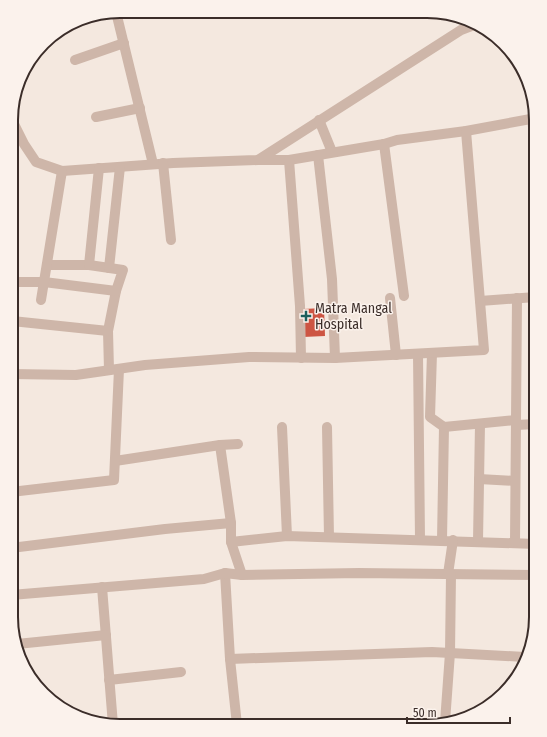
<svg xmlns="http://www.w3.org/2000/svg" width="547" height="737" viewBox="0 0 547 737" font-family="'Fira Sans Condensed',sans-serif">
<rect width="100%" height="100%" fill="#f4e8df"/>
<path fill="#cd5543" d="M324 308 325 336 303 337V309Z"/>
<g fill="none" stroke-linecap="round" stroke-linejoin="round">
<g stroke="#ceb6a9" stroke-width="10">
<path d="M116 12 153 164"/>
<path d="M75 60 124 43"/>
<path d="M96 117 140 108"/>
<path d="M532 118 536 154"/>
<path d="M12 120 24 144 36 162 62 171 173 163 258 160 461 30 474 25"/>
<path d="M319 120 332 152"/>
<path d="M384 144 404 296"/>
<path d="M318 155 332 279 335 358"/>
<path d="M258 160H289L384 144 397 140 466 131 536 118"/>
<path d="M289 160 300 306 301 358"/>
<path d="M163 163 171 240"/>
<path d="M47 265H89L123 270 116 291 108 331 109 370"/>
<path d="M89 265 99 168"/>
<path d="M109 268 120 167"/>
<path d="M12 282H44L116 291"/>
<path d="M390 298 396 355"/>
<path d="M41 300 62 171"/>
<path d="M480 301 536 297"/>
<path d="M12 321 108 331"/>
<path d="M432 353 430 417 444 427 442 540"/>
<path d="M418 354 420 539"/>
<path d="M11 374 76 375 145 365 249 357 335 358 484 350 466 131"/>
<path d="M516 425 536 424"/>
<path d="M282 427 287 536"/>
<path d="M327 427 329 537"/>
<path d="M444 427 516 420"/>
<path d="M220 445 231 523V542L287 536 536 544"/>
<path d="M115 461 220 445 238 444"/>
<path d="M479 479 515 481"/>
<path d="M11 492 114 480 119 369"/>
<path d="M478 541 480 424"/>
<path d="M231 542 242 575"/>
<path d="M515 542 517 298"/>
<path d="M11 548 165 529 231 523"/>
<path d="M225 573 230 659 237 725"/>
<path d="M448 574 453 540"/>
<path d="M102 587 113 725"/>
<path d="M11 595 204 579 225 573 242 575 359 573 536 575"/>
<path d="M17 644 106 635"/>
<path d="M230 659 432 652 525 657"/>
<path d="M109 680 181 672"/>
<path d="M445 722 450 653 451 574"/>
</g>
</g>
<path fill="#1c5f5c" stroke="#fbf2ec" stroke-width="1.5" d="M304 310h4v4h4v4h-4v4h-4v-4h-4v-4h4z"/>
<g text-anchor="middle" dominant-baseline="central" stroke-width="3" stroke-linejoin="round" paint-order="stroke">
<g font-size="14" fill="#3b2d29" stroke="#fbf2ec" text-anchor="start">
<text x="315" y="308">Matra Mangal<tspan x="315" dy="16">Hospital</tspan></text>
</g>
</g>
<path d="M0 0H547V737H0ZM120 18H427A102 102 0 0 1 529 120V617A102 102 0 0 1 427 719H120A102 102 0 0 1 18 617V120A102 102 0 0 1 120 18Z" fill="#fbf2ec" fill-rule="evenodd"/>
<path fill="none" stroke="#3b2d29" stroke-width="2" d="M120 18H427A102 102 0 0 1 529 120V617A102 102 0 0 1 427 719H120A102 102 0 0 1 18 617V120A102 102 0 0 1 120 18Z"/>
<path d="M407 717v6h103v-6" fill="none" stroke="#3b2d29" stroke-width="2"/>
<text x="413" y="717" font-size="12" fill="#3b2d29" stroke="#fbf2ec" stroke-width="3" paint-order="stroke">50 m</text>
</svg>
